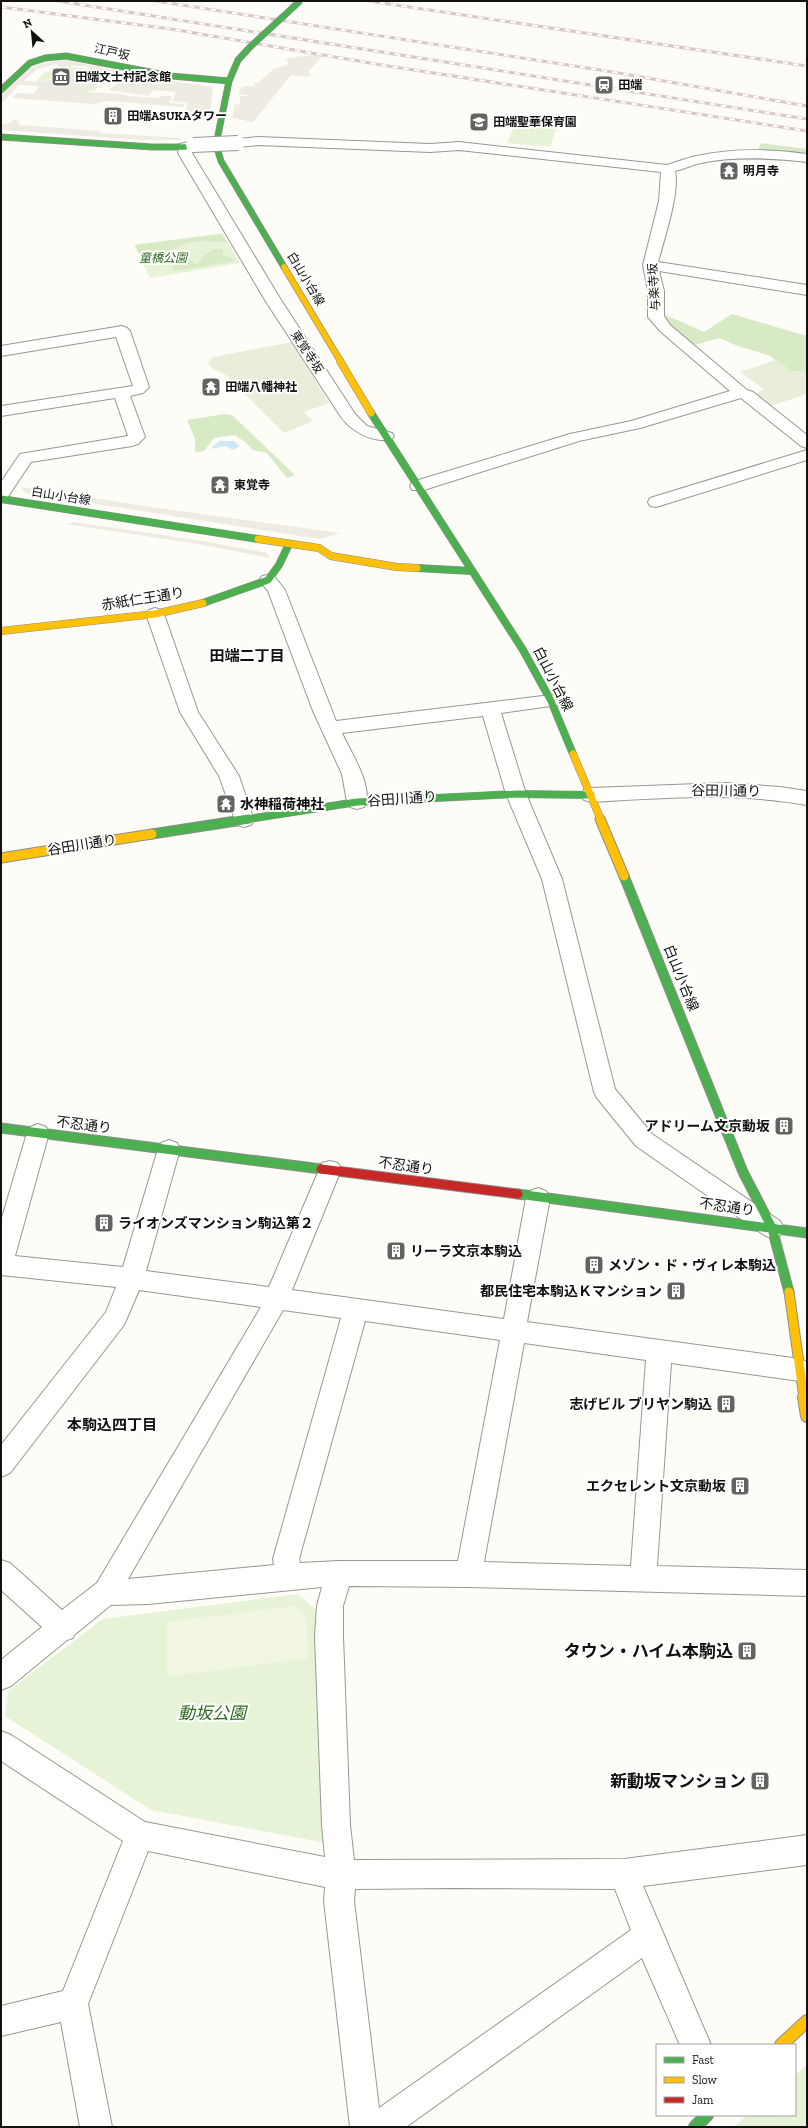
<svg xmlns="http://www.w3.org/2000/svg" width="808" height="2128" viewBox="0 0 808 2128" font-family="'Zilla Slab','Noto Sans JP',serif">
<rect width="100%" height="100%" fill="#fdfcf7"/>
<g fill="#e7f3d7">
<path d="M70 67C81 68 95 68 99 80L95 91H88L92 82 85 81 84 78C64 66 54 82 35 82L44 73Z"/>
<path d="M519 117 558 121 564 118 561 125H558L550 147 507 143Z"/>
<path d="M222 233 240 263 150 278 134 245Z"/>
<path d="M298 1594 316 1610 326 1843 151 1810 5 1716 8 1691 103 1619Z"/>
<path d="M807 2065V2127H734L747 2115H795V2075Z"/>
</g>
<g fill="#d8eac5">
<path d="M761 143 807 149V155L758 150Z"/>
<path d="M222 234 227 242C218 242 209 240 199 241 174 243 170 258 139 253L135 245Z"/>
<path d="M214 249H223V255L231 258 235 261 182 270H173L172 268 178 257 189 258 195 264 199 263 202 257Z"/>
<path d="M661 313 704 332 732 314 807 336V372L791 371 768 355 735 345 720 338 691 346 668 326Z"/>
<path d="M225 414 232 415 295 475 287 478 267 453 253 450 244 441 234 435 214 438 204 451 195 452V439L187 420Z"/>
</g>
<g fill="#e9eedb">
<path d="M292 342 329 403 304 412 313 421 284 433 226 375 213 369 208 363 213 357Z"/>
<path d="M776 360 791 371 807 372V394L770 406 755 394 764 389 740 372Z"/>
</g>
<path fill="#f0f6e1" d="M294 1606 306 1617 308 1658 167 1677V1622Z"/>
<g fill="#edebe2">
<path d="M313 55 323 56 308 72 311 74 309 77 291 75 253 122 232 118 235 104 243 105 239 103 241 96H247L248 95 238 94 241 88 245 86H255L253 84 259 82 275 68 286 66 288 62 285 60 289 58Z"/>
<path d="M66 60 156 79 213 87 210 116 193 115V112L185 111 188 103 172 101 176 92 153 90 149 96 109 90 118 83 134 79 121 75 110 79 85 66H73L60 68 57 64 37 69 24 81 41 82 50 80 59 74 70 73 79 75 84 78 85 81 92 82 88 92 122 94 128 96 159 98 161 96H172L169 103 185 104 183 107 108 101 93 104 12 98 17 93 34 94 39 86 19 85 1 104V96L29 69 43 63Z"/>
<path d="M13 120H20L18 123 20 125 100 131 99 133 181 138 180 140H143L1 130V124L10 123Z"/>
<path d="M22 487 151 507 340 533 320 539 27 493 22 490Z"/>
<path d="M74 522 203 541 267 553 270 558 198 544 66 524Z"/>
</g>
<path fill="#cde8f7" d="M220 441H233L240 446 233 450 225 446 211 449 214 445Z"/>
<g fill="none" stroke-linecap="round" stroke-linejoin="round">
<defs>
<g id="street">
<path d="M258 137 430 144 459 142 667 165C677 162 686 158 697 156 733 148 770 149 807 154V162C772 158 736 156 701 163 692 165 684 169 675 171 680 192 664 240 658 262L807 285V295L659 271 664 291V316L670 325 747 390 753 392 807 435V448L801 446 741 398 640 428 579 441 424 490H412L410 486 412 482 570 434 631 421 730 391 660 331 648 317V291L643 265 659 201 661 172 459 150 430 152 258 145 238 147 231 143 238 139Z"/>
<path d="M193 141 200 145 198 148 192 149V153L281 300 355 414 367 426 392 433 394 436 392 439C374 444 351 431 341 417L265 300 178 153 180 144Z"/>
<path d="M122 326 127 328 130 331 149 387 143 393 130 396 145 437 138 444 132 446 31 462 7 498 1 499V482L20 454 128 436 115 398 1 416V406L133 386 116 337 1 356V346Z"/>
<path d="M807 450V460L656 507 650 506 648 502 650 498Z"/>
<path d="M268 575 274 576 285 590 336 721 551 695 558 697 560 701 558 705 501 713 526 794 562 879 615 1089 652 1134 780 1221 784 1228 780 1235 772 1238 764 1235 636 1146 597 1098 594 1092 542 879 506 794 483 716 342 733C350 751 375 788 364 807L357 809 350 807 347 802 342 774 313 711 268 591 259 580 262 576Z"/>
<path d="M155 608 161 610 164 614 198 712 239 776 254 820 251 825 244 827 237 825 219 776 180 712 146 614 149 610Z"/>
<path d="M726 783 780 787 807 791V805C735 792 664 798 591 802L584 800 581 795 584 790 591 788Z"/>
<path d="M38 1124 46 1127 49 1133 15 1256 123 1267 158 1149 161 1143 169 1140 177 1143 180 1149 146 1271 269 1287 319 1170 322 1163 330 1161 338 1163 341 1170 292 1290 504 1319 526 1198 530 1191 538 1188 546 1191 550 1198 527 1322 800 1359 807 1362V1378L800 1381 671 1363 657 1566 807 1570V1596L469 1587 349 1586 343 1606V1636L350 1825 354 1860 624 1859 807 1835V1865L643 1886 711 2045H680L642 1958 406 2127H350L324 1901 325 1887 148 1851 88 2004 112 2127H80L61 2022 1 2036V2006L63 1991 123 1841 1 1761V1731L11 1735 145 1822 325 1857 322 1825 315 1636 317 1606 322 1587 148 1604 111 1605 74 1635 73 1638 67 1640 11 1686 1 1690V1660L42 1627 1 1590V1560L10 1563 62 1610 97 1583 261 1307 139 1290 124 1325 10 1473 1 1477V1445L106 1312 116 1287 1 1275V1221L27 1133 30 1127ZM283 1310 341 1318 273 1559 274 1565 128 1579ZM365 1321 500 1340 458 1561H339L300 1563 299 1559ZM524 1343 646 1360 631 1566 484 1562ZM450 1888 615 1889 631 1930 379 2108 354 1901 355 1889Z"/>
</g>
<g id="fast-far3">
<path d="M251 46 238 60 229 81 218 135 217 148 221 161 284 267"/>
<path d="M1 90 30 63 45 58 66 56 171 76 229 81"/>
<path d="M1 137 152 147H185"/>
</g>
<g id="fast-far2">
<path d="M371 413 523 650 551 701 573 754"/>
<path d="M1 499 258 539"/>
<path d="M417 568 472 571"/>
<path d="M203 603 268 580 279 565 289 544"/>
<path d="M242 820 357 802 516 794 591 795"/>
</g>
<g id="fast-far1">
<path d="M152 834 249 819"/>
<path d="M624 876 743 1172 772 1228 789 1292"/>
<path d="M1 1128 321 1169"/>
<path d="M518 1194 807 1233"/>
</g>
<path id="fast" d="M695 2127 707 2115"/>
<path id="slow-far3" d="M284 267 341 362"/>
<g id="slow-far2">
<path d="M340 361 371 413"/>
<path d="M258 539 319 548 331 556 397 567 417 568"/>
<path d="M1 631 155 614 203 603"/>
<path d="M573 754 601 820"/>
</g>
<g id="slow-far1">
<path d="M600 819 624 876"/>
<path d="M1 858 152 834"/>
<path d="M789 1292 804 1398"/>
</g>
<g id="slow">
<path d="M804 1397 807 1416"/>
<path d="M781 2045 807 2021"/>
</g>
<path id="jam" d="M321 1169 518 1194"/>
</defs>
<use href="#street" stroke="#979795" stroke-width="2"/>
<use href="#fast-far3" stroke="#8e8d8b" stroke-width="7"/>
<use href="#fast-far2" stroke="#8e8d8b" stroke-width="8"/>
<use href="#fast-far1" stroke="#8e8d8b" stroke-width="11"/>
<use href="#fast" stroke="#8e8d8b" stroke-width="14"/>
<use href="#slow-far3" stroke="#8e8d8b" stroke-width="7"/>
<use href="#slow-far2" stroke="#8e8d8b" stroke-width="8"/>
<use href="#slow-far1" stroke="#8e8d8b" stroke-width="11"/>
<use href="#slow" stroke="#8e8d8b" stroke-width="14"/>
<use href="#jam" stroke="#8e8d8b" stroke-width="11"/>
<use href="#street" fill="#fffffe" fill-rule="evenodd"/>
<use href="#fast-far3" stroke="#4caf50" stroke-width="5.5"/>
<use href="#fast-far2" stroke="#4caf50" stroke-width="7"/>
<use href="#fast-far1" stroke="#4caf50" stroke-width="9"/>
<use href="#fast" stroke="#4caf50" stroke-width="12"/>
<use href="#slow-far3" stroke="#ffc107" stroke-width="5.5"/>
<use href="#slow-far2" stroke="#ffc107" stroke-width="7"/>
<use href="#slow-far1" stroke="#ffc107" stroke-width="9"/>
<use href="#slow" stroke="#ffc107" stroke-width="12"/>
<use href="#jam" stroke="#c62828" stroke-width="9"/>
<defs>
<g id="rail">
<path d="M58 1 807 119"/>
<path d="M156 1 613 72 807 106"/>
<path d="M369 1 807 66"/>
<path d="M1 7 171 29 382 65 807 131"/>
</g>
</defs>
<use href="#rail" stroke="#d9c6c7" stroke-width="3"/>
<use href="#rail" stroke="#fff" stroke-width="2" stroke-dasharray="5.5" stroke-linecap="butt"/>
<defs>
<path id="street-bridge" d="M193 145 238 143"/>
<path id="fast-bridge" d="M251 46 300 1"/>
</defs>
<use href="#street-bridge" stroke="#979795" stroke-width="16" stroke-linecap="butt"/>
<use href="#fast-bridge" stroke="#8e8d8b" stroke-width="7" stroke-linecap="butt"/>
<use href="#street-bridge" stroke="#fffffe" stroke-width="14"/>
<use href="#fast-bridge" stroke="#4caf50" stroke-width="5.5"/>
</g>
<defs>
<symbol id="museum-square" viewBox="-11 -11 22 22"><rect x="-9" y="-9" width="18" height="18" rx="4" fill="#646362" stroke="#fff"/><path d="M0-6L6-3V-2H-6V-3ZM-5-1h2V3h-2ZM-1-1h2V3h-2ZM3-1h2V3H3ZM-6 4H6V6H-6Z" fill="#fff"/></symbol>
<symbol id="station-square" viewBox="-11 -11 22 22"><rect x="-9" y="-9" width="18" height="18" rx="4" fill="#646362" stroke="#fff"/><path d="M-3-6H3Q5-6 5-4V2Q5 4 3 4L4.5 6H3L1.5 4h-3L-3 6H-4.5L-3 4Q-5 4-5 2V-4Q-5-6-3-6ZM-3.5-4v3h7v-3ZM-3.5 1v1.5H-2V1ZM2 1v1.5H3.5V1Z" fill="#fff"/></symbol>
<symbol id="building-square" viewBox="-11 -11 22 22"><rect x="-9" y="-9" width="18" height="18" rx="4" fill="#646362" stroke="#fff"/><path d="M-4-6H4V6H1V3H-1V6H-4ZM-2.5-4.3h1.7v1.8h-1.7ZM.8-4.3h1.7v1.8H.8ZM-2.5-1h1.7V.8h-1.7ZM.8-1h1.7V.8H.8Z" fill="#fff"/></symbol>
<symbol id="school-square" viewBox="-11 -11 22 22"><rect x="-9" y="-9" width="18" height="18" rx="4" fill="#646362" stroke="#fff"/><path d="M0-5L7-2L0 1L-7-2ZM-4 1L0 2.5L4 1V4Q0 6-4 4Z" fill="#fff"/></symbol>
<symbol id="temple-square" viewBox="-11 -11 22 22"><rect x="-9" y="-9" width="18" height="18" rx="4" fill="#646362" stroke="#fff"/><path d="M0-6L5-2H3V0L6.5 2.5H4V6H1.5V3h-3V6H-4V2.5H-6.5L-3 0V-2H-5Z" fill="#fff"/></symbol>
</defs>
<g fill-rule="evenodd">
<use href="#museum-square" x="50" y="66" width="22" height="22"/>
<use href="#station-square" x="593" y="74" width="22" height="22"/>
<use href="#building-square" x="102" y="105" width="22" height="22"/>
<use href="#school-square" x="468" y="111" width="22" height="22"/>
<use href="#temple-square" x="718" y="160" width="22" height="22"/>
<use href="#temple-square" x="200" y="376" width="22" height="22"/>
<use href="#temple-square" x="209" y="474" width="22" height="22"/>
<use href="#temple-square" x="215" y="793" width="22" height="22"/>
<use href="#building-square" x="773" y="1115" width="22" height="22"/>
<use href="#building-square" x="93" y="1212" width="22" height="22"/>
<use href="#building-square" x="385" y="1240" width="22" height="22"/>
<use href="#building-square" x="583" y="1254" width="22" height="22"/>
<use href="#building-square" x="665" y="1280" width="22" height="22"/>
<use href="#building-square" x="715" y="1393" width="22" height="22"/>
<use href="#building-square" x="729" y="1475" width="22" height="22"/>
<use href="#building-square" x="736" y="1640" width="22" height="22"/>
<use href="#building-square" x="749" y="1770" width="22" height="22"/>
</g>
<g text-anchor="middle" dominant-baseline="central" stroke-width="4" stroke-linejoin="round" paint-order="stroke">
<g font-size="12" fill="#111" stroke="#fff">
<text transform="translate(112 52) rotate(13)">江戸坂</text>
<text transform="translate(306 279) rotate(59)">白山小台線</text>
<text transform="translate(654 287) rotate(-94)">与楽寺坂</text>
<text transform="translate(307 352) rotate(57)">東覚寺坂</text>
<text transform="translate(61 496) rotate(9)">白山小台線</text>
</g>
<g font-size="12" font-weight="bold" fill="#111" stroke="#fff" text-anchor="start">
<text x="75" y="77">田端文士村記念館</text>
<text x="618" y="85">田端</text>
<text x="127" y="116">田端ASUKAタワー</text>
<text x="493" y="122">田端聖華保育園</text>
<text x="743" y="171">明月寺</text>
<text x="225" y="387">田端八幡神社</text>
<text x="234" y="485">東覚寺</text>
</g>
<g font-size="12" font-style="italic" fill="#2f6b1f" stroke="#fff">
<text x="163" y="258">童橋公園</text>
</g>
<g font-size="14" fill="#111" stroke="#fff">
<text transform="translate(143 599) rotate(-9)">赤紙仁王通り</text>
<text transform="translate(553 679) rotate(63)">白山小台線</text>
<text transform="translate(726 791) rotate(1)">谷田川通り</text>
<text transform="translate(402 799) rotate(-4)">谷田川通り</text>
<text transform="translate(82 845) rotate(-9)">谷田川通り</text>
<text transform="translate(681 978) rotate(68)">白山小台線</text>
<text transform="translate(84 1125) rotate(7)">不忍通り</text>
<text transform="translate(406 1166) rotate(8)">不忍通り</text>
<text transform="translate(727 1207) rotate(8)">不忍通り</text>
</g>
<g font-size="14" font-weight="bold" fill="#111" stroke="#fff" text-anchor="start">
<text x="240" y="804">水神稲荷神社</text>
<text x="770" y="1126" text-anchor="end">アドリーム文京動坂</text>
<text x="118" y="1223">ライオンズマンション駒込第２</text>
<text x="410" y="1251">リーラ文京本駒込</text>
<text x="608" y="1265">メゾン・ド・ヴィレ本駒込</text>
<text x="662" y="1291" text-anchor="end">都民住宅本駒込Ｋマンション</text>
<text x="712" y="1404" text-anchor="end">志げビル ブリヤン駒込</text>
<text x="726" y="1486" text-anchor="end">エクセレント文京動坂</text>
</g>
<g font-size="15" font-weight="bold" fill="#111" stroke="#fff">
<text x="247" y="656">田端二丁目</text>
<text x="112" y="1425">本駒込四丁目</text>
</g>
<g font-size="17" font-weight="bold" fill="#111" stroke="#fff" text-anchor="end">
<text x="733" y="1651">タウン・ハイム本駒込</text>
<text x="746" y="1781">新動坂マンション</text>
</g>
<g font-size="17" font-style="italic" fill="#2f6b1f" stroke="#fff">
<text x="212" y="1713">動坂公園</text>
</g>
</g>
<rect width="808" height="2128" fill="none" stroke="#111111" stroke-width="4"/>
<rect x="656" y="2044" width="140" height="72" fill="#ffffff" stroke="#a0a0a0"/>
<rect x="664" y="2057" width="20" height="6" fill="#4caf50" stroke="#a0a0a0"/>
<text x="692" y="2064" font-size="12" fill="#111111">Fast</text>
<rect x="664" y="2077" width="20" height="6" fill="#ffc107" stroke="#a0a0a0"/>
<text x="692" y="2084" font-size="12" fill="#111111">Slow</text>
<rect x="664" y="2097" width="20" height="6" fill="#c62828" stroke="#a0a0a0"/>
<text x="692" y="2104" font-size="12" fill="#111111">Jam</text>
<g transform="translate(32 32) rotate(333)" stroke="#ffffff" stroke-width="3" paint-order="stroke">
<path d="M0-3L7 15L0 10L-7 15Z" fill="#111111"/>
<text y="-6" font-size="11" font-weight="bold" text-anchor="middle" fill="#111111">N</text>
</g>
</svg>
